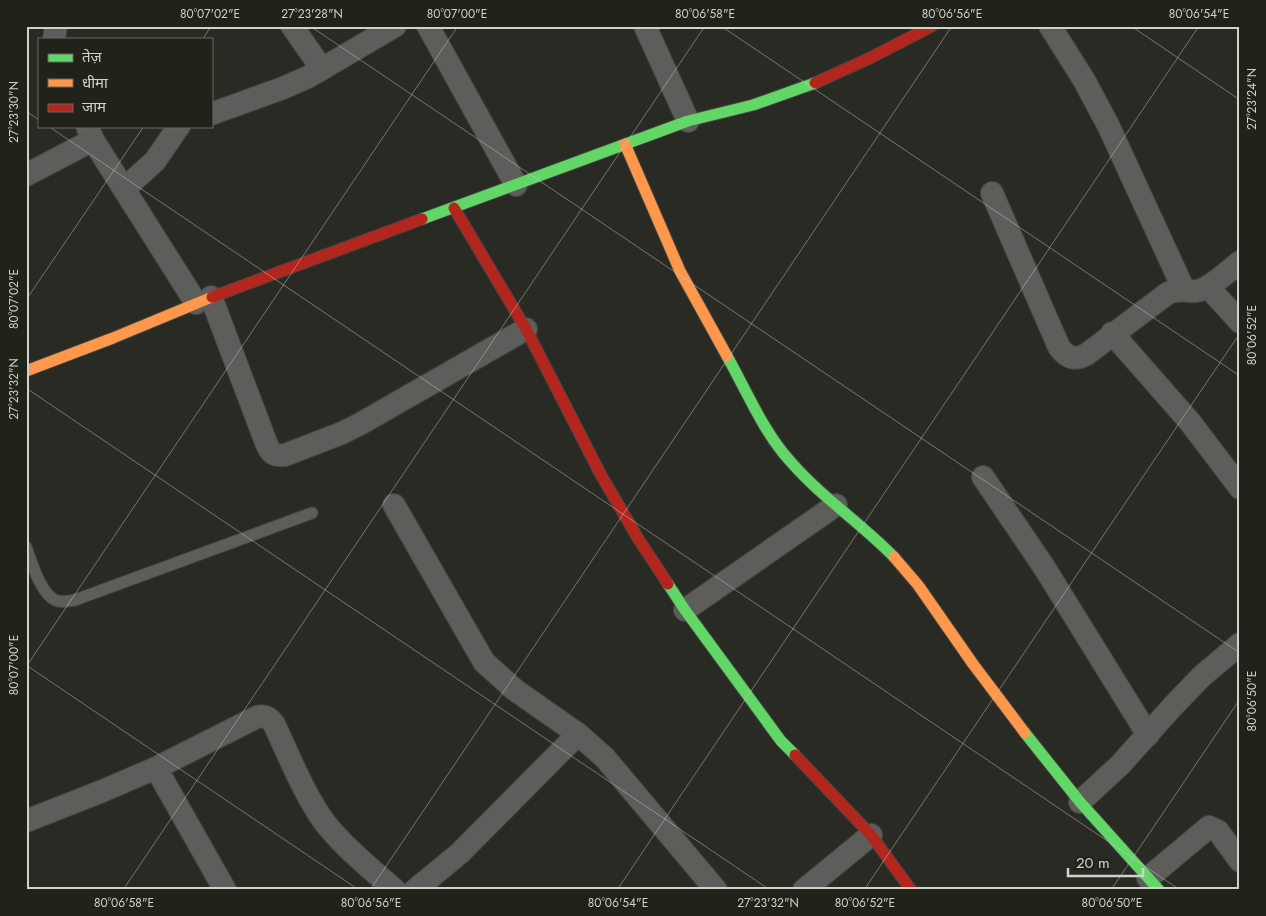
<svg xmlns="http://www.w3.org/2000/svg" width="1266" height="916" viewBox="0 0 1266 916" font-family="Jost,'Noto Sans Devanagari',sans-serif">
<rect width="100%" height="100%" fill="#2a2a25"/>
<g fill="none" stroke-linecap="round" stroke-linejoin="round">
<defs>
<path id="lane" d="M26 547C32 562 40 593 55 600 62 603 69 601 75 600L312 513"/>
<g id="street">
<path d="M292 26 322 69"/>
<path d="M428 26 516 185"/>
<path d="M645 26 688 121"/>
<path d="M1050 26 1084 80 1108 125 1184 290"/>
<path d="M54 39 56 26"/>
<path d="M211 114 283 88 308 77 395 26"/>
<path d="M87 126 93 140 196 303"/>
<path d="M26 175 93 140"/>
<path d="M124 189 155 161 179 126"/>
<path d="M992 193 1059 347C1067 358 1075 361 1087 354L1168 293C1180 288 1185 292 1196 291 1209 290 1229 270 1240 262"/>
<path d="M1208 287 1240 322"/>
<path d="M211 297 267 445C271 454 275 456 285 455L342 433 360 424 526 329"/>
<path d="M1112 333 1190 422 1240 488"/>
<path d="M983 477 1044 567 1148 735"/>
<path d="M394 505 484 662 515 690 578 734 605 758 716 890"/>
<path d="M685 610 836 505"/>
<path d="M156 768 225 890"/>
<path d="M1080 802 1120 765 1174 705 1202 676 1240 644"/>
<path d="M26 821 100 792 156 768 257 717C265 715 269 717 274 724 289 756 305 796 325 823 345 848 371 869 395 890"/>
<path d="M1148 878 1209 827 1218 831 1240 861"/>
<path d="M415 890 460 853 578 734"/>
<path d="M804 890 871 835"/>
</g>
<g id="fast">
<path d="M422 219 688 121 753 105 815 83"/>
<path d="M727 356C746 390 764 433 790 461 821 497 861 523 894 557"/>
<path d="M668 584 685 610 781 741 795 755"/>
<path d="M1025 733 1080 802 1159 890"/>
</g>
<g id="slow">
<path d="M625 144 680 271 727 356"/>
<path d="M26 371 113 338 212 297"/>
<path d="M894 557 918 585 973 664 1025 733"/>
</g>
<g id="jam">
<path d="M815 83 870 58 932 26"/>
<path d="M454 208 526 329 601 475 639 540 668 584"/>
<path d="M212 297 422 219"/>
<path d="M795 755 871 835 911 890"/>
</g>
</defs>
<use href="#lane" stroke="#444541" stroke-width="13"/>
<use href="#street" stroke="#444541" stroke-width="24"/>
<use href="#fast" stroke="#444541" stroke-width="13"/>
<use href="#slow" stroke="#444541" stroke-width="13"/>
<use href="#jam" stroke="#444541" stroke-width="13"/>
<use href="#lane" stroke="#5d5d5b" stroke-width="11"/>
<use href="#street" stroke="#5d5d5b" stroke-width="22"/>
<use href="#fast" stroke="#63d668" stroke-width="11"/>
<use href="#slow" stroke="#ff974d" stroke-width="11"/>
<use href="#jam" stroke="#b3261e" stroke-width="11"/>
</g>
<path fill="none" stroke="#d2d2cd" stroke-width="1" stroke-opacity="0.45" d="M310 26 1240 653M721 26 1240 376M1131 26 1240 100M203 39 211 26M26 111 39 120M48 126 1180 890M26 300 144 126M26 388 770 890M26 665 359 890M26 667 458 26M123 890 705 26M370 890 952 26M617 890 1199 26M864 890 1240 333M1111 890 1240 699"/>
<rect width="1266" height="916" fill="none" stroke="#21221a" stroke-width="55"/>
<rect x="38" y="38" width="175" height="90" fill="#21221a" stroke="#686862"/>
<rect x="48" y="54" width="25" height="8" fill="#63d668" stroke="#686862"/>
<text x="82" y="62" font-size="15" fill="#d2d2cd">तेज़</text>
<rect x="48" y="79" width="25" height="8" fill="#ff974d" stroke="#686862"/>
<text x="82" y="88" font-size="15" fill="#d2d2cd">धीमा</text>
<rect x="48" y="104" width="25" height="8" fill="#b3261e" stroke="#686862"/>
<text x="82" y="112" font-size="15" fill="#d2d2cd">जाम</text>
<path d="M1068 868v8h75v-8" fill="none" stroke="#d2d2cd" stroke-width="2.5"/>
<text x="1076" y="868" font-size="15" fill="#d2d2cd" stroke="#21221a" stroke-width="4" paint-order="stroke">20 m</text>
<rect x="28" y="28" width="1210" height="860" fill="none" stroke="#d2d2cd" stroke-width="2"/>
<g font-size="12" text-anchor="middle" fill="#d2d2cd">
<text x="210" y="18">80°07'02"E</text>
<text x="312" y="18">27°23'28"N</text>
<text x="457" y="18">80°07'00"E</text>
<text x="705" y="18">80°06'58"E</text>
<text x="952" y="18">80°06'56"E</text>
<text x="1199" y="18">80°06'54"E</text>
<text transform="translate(1252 99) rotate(-90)" y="4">27°23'24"N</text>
<text transform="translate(14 112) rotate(-90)" y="4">27°23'30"N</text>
<text transform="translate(14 299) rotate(-90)" y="4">80°07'02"E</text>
<text transform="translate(1252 335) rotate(-90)" y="4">80°06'52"E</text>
<text transform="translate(14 389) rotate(-90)" y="4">27°23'32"N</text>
<text transform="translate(14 665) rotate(-90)" y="4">80°07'00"E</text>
<text transform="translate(1252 701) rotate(-90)" y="4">80°06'50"E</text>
<text x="124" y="907">80°06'58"E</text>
<text x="371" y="907">80°06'56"E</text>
<text x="618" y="907">80°06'54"E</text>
<text x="768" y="907">27°23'32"N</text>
<text x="865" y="907">80°06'52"E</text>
<text x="1112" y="907">80°06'50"E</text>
</g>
</svg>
